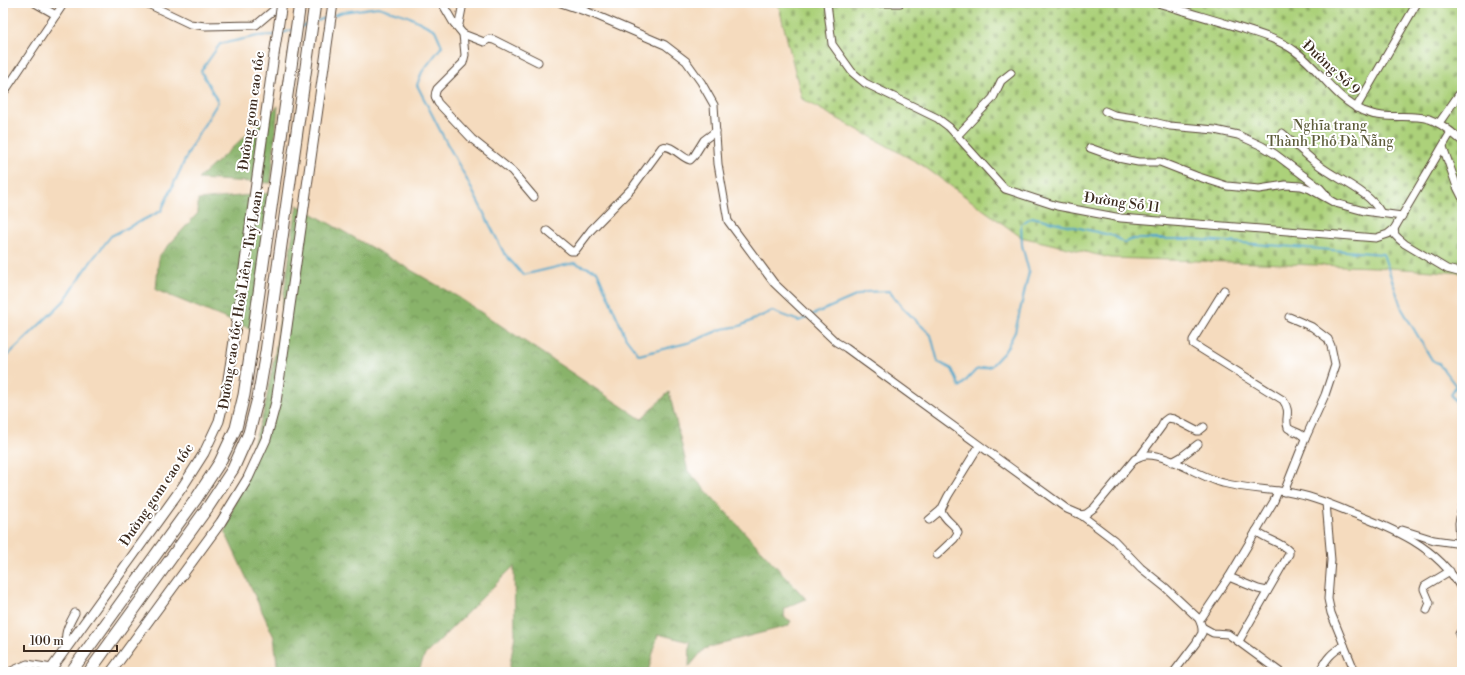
<svg xmlns="http://www.w3.org/2000/svg" width="1465" height="675" viewBox="0 0 1465 675" font-family="'Libre Bodoni',serif">
<defs>
<pattern id="forest-crowns" width="20" height="18" patternUnits="userSpaceOnUse"><rect width="20" height="18" fill="#89b36a"/><path d="M2 6a3 3 0 1 1 6 0M12 15a3 3 0 1 1 6 0" fill="none" stroke="#719257"/></pattern>
<pattern id="cemetery-stones" width="16" height="16" patternUnits="userSpaceOnUse"><rect width="16" height="16" fill="#acd17a"/><path d="M2 7V4a2 2 0 0 1 4 0v3zM10 15v-3a2 2 0 0 1 4 0v3z" fill="#8daa63"/></pattern>
</defs>
<rect width="100%" height="100%" fill="#fff"/>
<filter id="ink" filterUnits="userSpaceOnUse"><feTurbulence type="fractalNoise" baseFrequency=".025" numOctaves="2"/><feDisplacementMap in="SourceGraphic" scale="8" xChannelSelector="R" yChannelSelector="G"/><feConvolveMatrix kernelMatrix="1 2 1 2 8 2 1 2 1" color-interpolation-filters="sRGB"/></filter>
<filter id="wash" filterUnits="userSpaceOnUse"><feTurbulence type="fractalNoise" baseFrequency=".012" numOctaves="4" result="noise"/><feDisplacementMap in="SourceGraphic" scale="16" xChannelSelector="R" yChannelSelector="G"/><feGaussianBlur stdDeviation="0.9" result="paint"/><feColorMatrix in="noise" values="0 0 0 0 0 0 0 0 0 0 0 0 0 0 0 0 0 1.4 0 .05"/><feComposite in="paint" operator="in"/></filter>
<g filter="url(#wash)">
<rect width="100%" height="100%" fill="#f5dbbe"/>
<g fill="url(#forest-crowns)" stroke="#626e44">
<path d="M278 106 271 183 198 179Z"/>
<path d="M272 193 251 329 156 290 159 256 198 213V200Z"/>
<path d="M297 205 458 297 641 419 669 392 688 471 806 599 785 608 784 617 791 621 788 626 726 642 704 649 689 667 690 642 658 634 648 672H511L509 670 515 635 514 566 425 655 418 672H278L274 637 225 532 264 411 275 354Z"/>
</g>
<path fill="url(#cemetery-stones)" stroke="#747e4c" d="M778 3H1462V273L1375 267 1111 258 1021 237 922 165 802 99Z"/>
<g fill="none" stroke-linecap="round" stroke-linejoin="round">
<g stroke="#4ea6cb" stroke-width="2">
<path d="M334 15 343 12 378 7 408 16 435 30 442 46 422 72 417 85 443 136 466 178 504 253 523 275 574 263 597 271 626 338 639 355 691 342 722 329 740 326 772 311 799 321 808 317"/>
<path d="M317 21 328 17"/>
<path d="M300 27 309 24"/>
<path d="M279 34 292 30"/>
<path d="M812 315 865 292 889 291 902 307 931 335 938 362 952 369 960 387 976 370 991 366 1005 351 1015 332 1029 272 1022 245 1021 224 1032 217 1114 236 1124 243 1133 239H1191L1383 254 1402 309 1432 360 1439 364 1456 386 1451 394 1457 404 1462 403"/>
<path d="M3 360 64 301 92 260 111 236 161 211 192 145 218 102 201 71 220 44 258 36 275 35"/>
</g>
</g>
</g>
<g filter="url(#ink)">
<g fill="none" stroke-linecap="round" stroke-linejoin="round">
<defs>
<g id="minor">
<path d="M35 3 56 15"/>
<path d="M146 3 190 24 205 26 256 25 282 3"/>
<path d="M442 3 453 22 463 34 484 42 489 39 494 40 538 62"/>
<path d="M561 3 593 14 665 45 686 61 701 82 714 105 718 164 728 221 774 283 836 342 846 348 1067 509 1081 515 1114 540 1141 568 1166 588 1199 619 1202 627V633L1196 643 1174 672"/>
<path d="M827 3 832 44 852 72 865 83 937 118 949 127 1005 189 1057 206 1121 218 1376 238 1388 234 1394 229 1451 132"/>
<path d="M870 3H900"/>
<path d="M1158 3C1183 11 1208 18 1234 26 1255 33 1277 38 1295 51 1320 69 1334 98 1363 111 1387 121 1407 113 1429 119 1442 123 1452 133 1462 141"/>
<path d="M574 6 594 3"/>
<path d="M459 24 463 3"/>
<path d="M463 34 465 55 463 63 437 89C434 95 435 98 438 103L472 139 512 171 534 197"/>
<path d="M3 94 64 3"/>
<path d="M1356 108 1417 3"/>
<path d="M1105 111 1114 115 1141 119 1170 126 1215 130 1238 135 1262 146 1275 154 1320 188 1327 196"/>
<path d="M1439 123 1462 90"/>
<path d="M1282 133C1295 144 1307 156 1320 166 1340 181 1369 191 1381 213"/>
<path d="M957 136 993 98 1001 81 1011 73"/>
<path d="M1443 147 1457 187 1462 197"/>
<path d="M1090 148 1118 158 1138 162H1160L1196 176 1227 186 1259 189 1286 185 1301 186 1310 189 1335 203 1364 211 1402 216"/>
<path d="M1394 229 1395 235 1399 239 1405 244 1447 269 1462 273"/>
<path d="M547 231 571 251H575L591 230 632 188 662 147C672 144 680 157 690 160L694 156 704 140 716 131"/>
<path d="M1224 290 1193 340V344L1283 400C1292 413 1284 417 1288 428 1294 433 1301 431 1305 439"/>
<path d="M1140 456 1162 426 1164 421 1168 418 1174 419 1197 431H1199L1204 427"/>
<path d="M1172 462 1181 457 1198 444"/>
<path d="M1284 492 1305 439 1325 395 1335 365 1331 346 1328 339 1312 327 1289 317"/>
<path d="M1326 503 1331 560 1328 599 1331 613 1355 672"/>
<path d="M1081 515 1086 514 1094 508 1135 459C1139 457 1142 455 1146 455 1166 453 1202 478 1223 483 1245 489 1269 489 1292 493 1311 496 1330 504 1347 511 1392 528 1438 546 1462 590"/>
<path d="M929 520 941 510 948 496 979 446"/>
<path d="M1402 530 1434 540 1462 544"/>
<path d="M1460 543 1459 523 1462 507"/>
<path d="M937 555 954 539 958 533C956 524 945 522 941 510"/>
<path d="M1229 577 1258 589 1267 591"/>
<path d="M1427 610 1430 603 1424 589 1425 586 1450 571"/>
<path d="M1199 619 1202 617 1229 577 1274 501 1278 491"/>
<path d="M1202 627 1213 633 1228 634 1280 672"/>
<path d="M1462 630 1459 634 1462 642"/>
<path d="M1239 641 1289 554V551C1280 541 1266 540 1256 531"/>
<path d="M66 649C64 632 67 628 75 613"/>
<path d="M9 672 27 664 52 668"/>
<path d="M1319 672C1327 658 1331 653 1344 645"/>
</g>
<g id="major">
<path d="M49 672 183 486 204 453 219 421 226 392 233 347 274 55"/>
<path d="M111 672 221 522 248 478 266 439 276 402 283 355 333 3"/>
</g>
<g id="highway">
<path d="M71 672 196 499 220 462 236 428 244 395 251 349 300 3"/>
<path d="M89 672 208 507 233 469 249 433 258 398 266 352 315 3"/>
</g>
</defs>
<use href="#minor" stroke="#574536" stroke-width="9"/>
<use href="#major" stroke="#574536" stroke-width="11"/>
<use href="#highway" stroke="#574536" stroke-width="13"/>
<use href="#minor" stroke="#fff" stroke-width="7"/>
<use href="#major" stroke="#fff" stroke-width="9"/>
<use href="#highway" stroke="#fff" stroke-width="11"/>
<defs>
<path id="major-bridge" d="M274 55 282 3"/>
</defs>
<use href="#major-bridge" stroke="#574536" stroke-width="11" stroke-linecap="butt"/>
<use href="#major-bridge" stroke="#fff" stroke-width="9"/>
</g>
</g>
<g text-anchor="middle" dominant-baseline="central" stroke-width="4" stroke-linejoin="round" paint-order="stroke">
<g font-size="14" fill="#3b2a1e" stroke="#fff">
<text transform="translate(1331 68) rotate(43)">Đường Số 9</text>
<text transform="translate(252 111) rotate(-82)">Đường gom cao tốc</text>
<text transform="translate(1122 203) rotate(8)">Đường Số 11</text>
<text transform="translate(241 300) rotate(-81)">Đường cao tốc Hoà Liên - Tuý Loan</text>
<text transform="translate(157 495) rotate(-56)">Đường gom cao tốc</text>
</g>
<g font-size="14" fill="#5d5c3a" stroke="#fff">
<text x="1330" y="126">Nghĩa trang<tspan x="1330" dy="16">Thành Phố Đà Nẵng</tspan></text>
</g>
</g>
<rect width="1465" height="675" fill="none" stroke="#fff" stroke-width="16"/>
<path d="M24 645v6h93v-6" fill="none" stroke="#3b2a1e" stroke-width="2"/>
<text x="30" y="645" font-size="12" fill="#3b2a1e" stroke="#ffffff" stroke-width="3" paint-order="stroke">100 m</text>
</svg>
